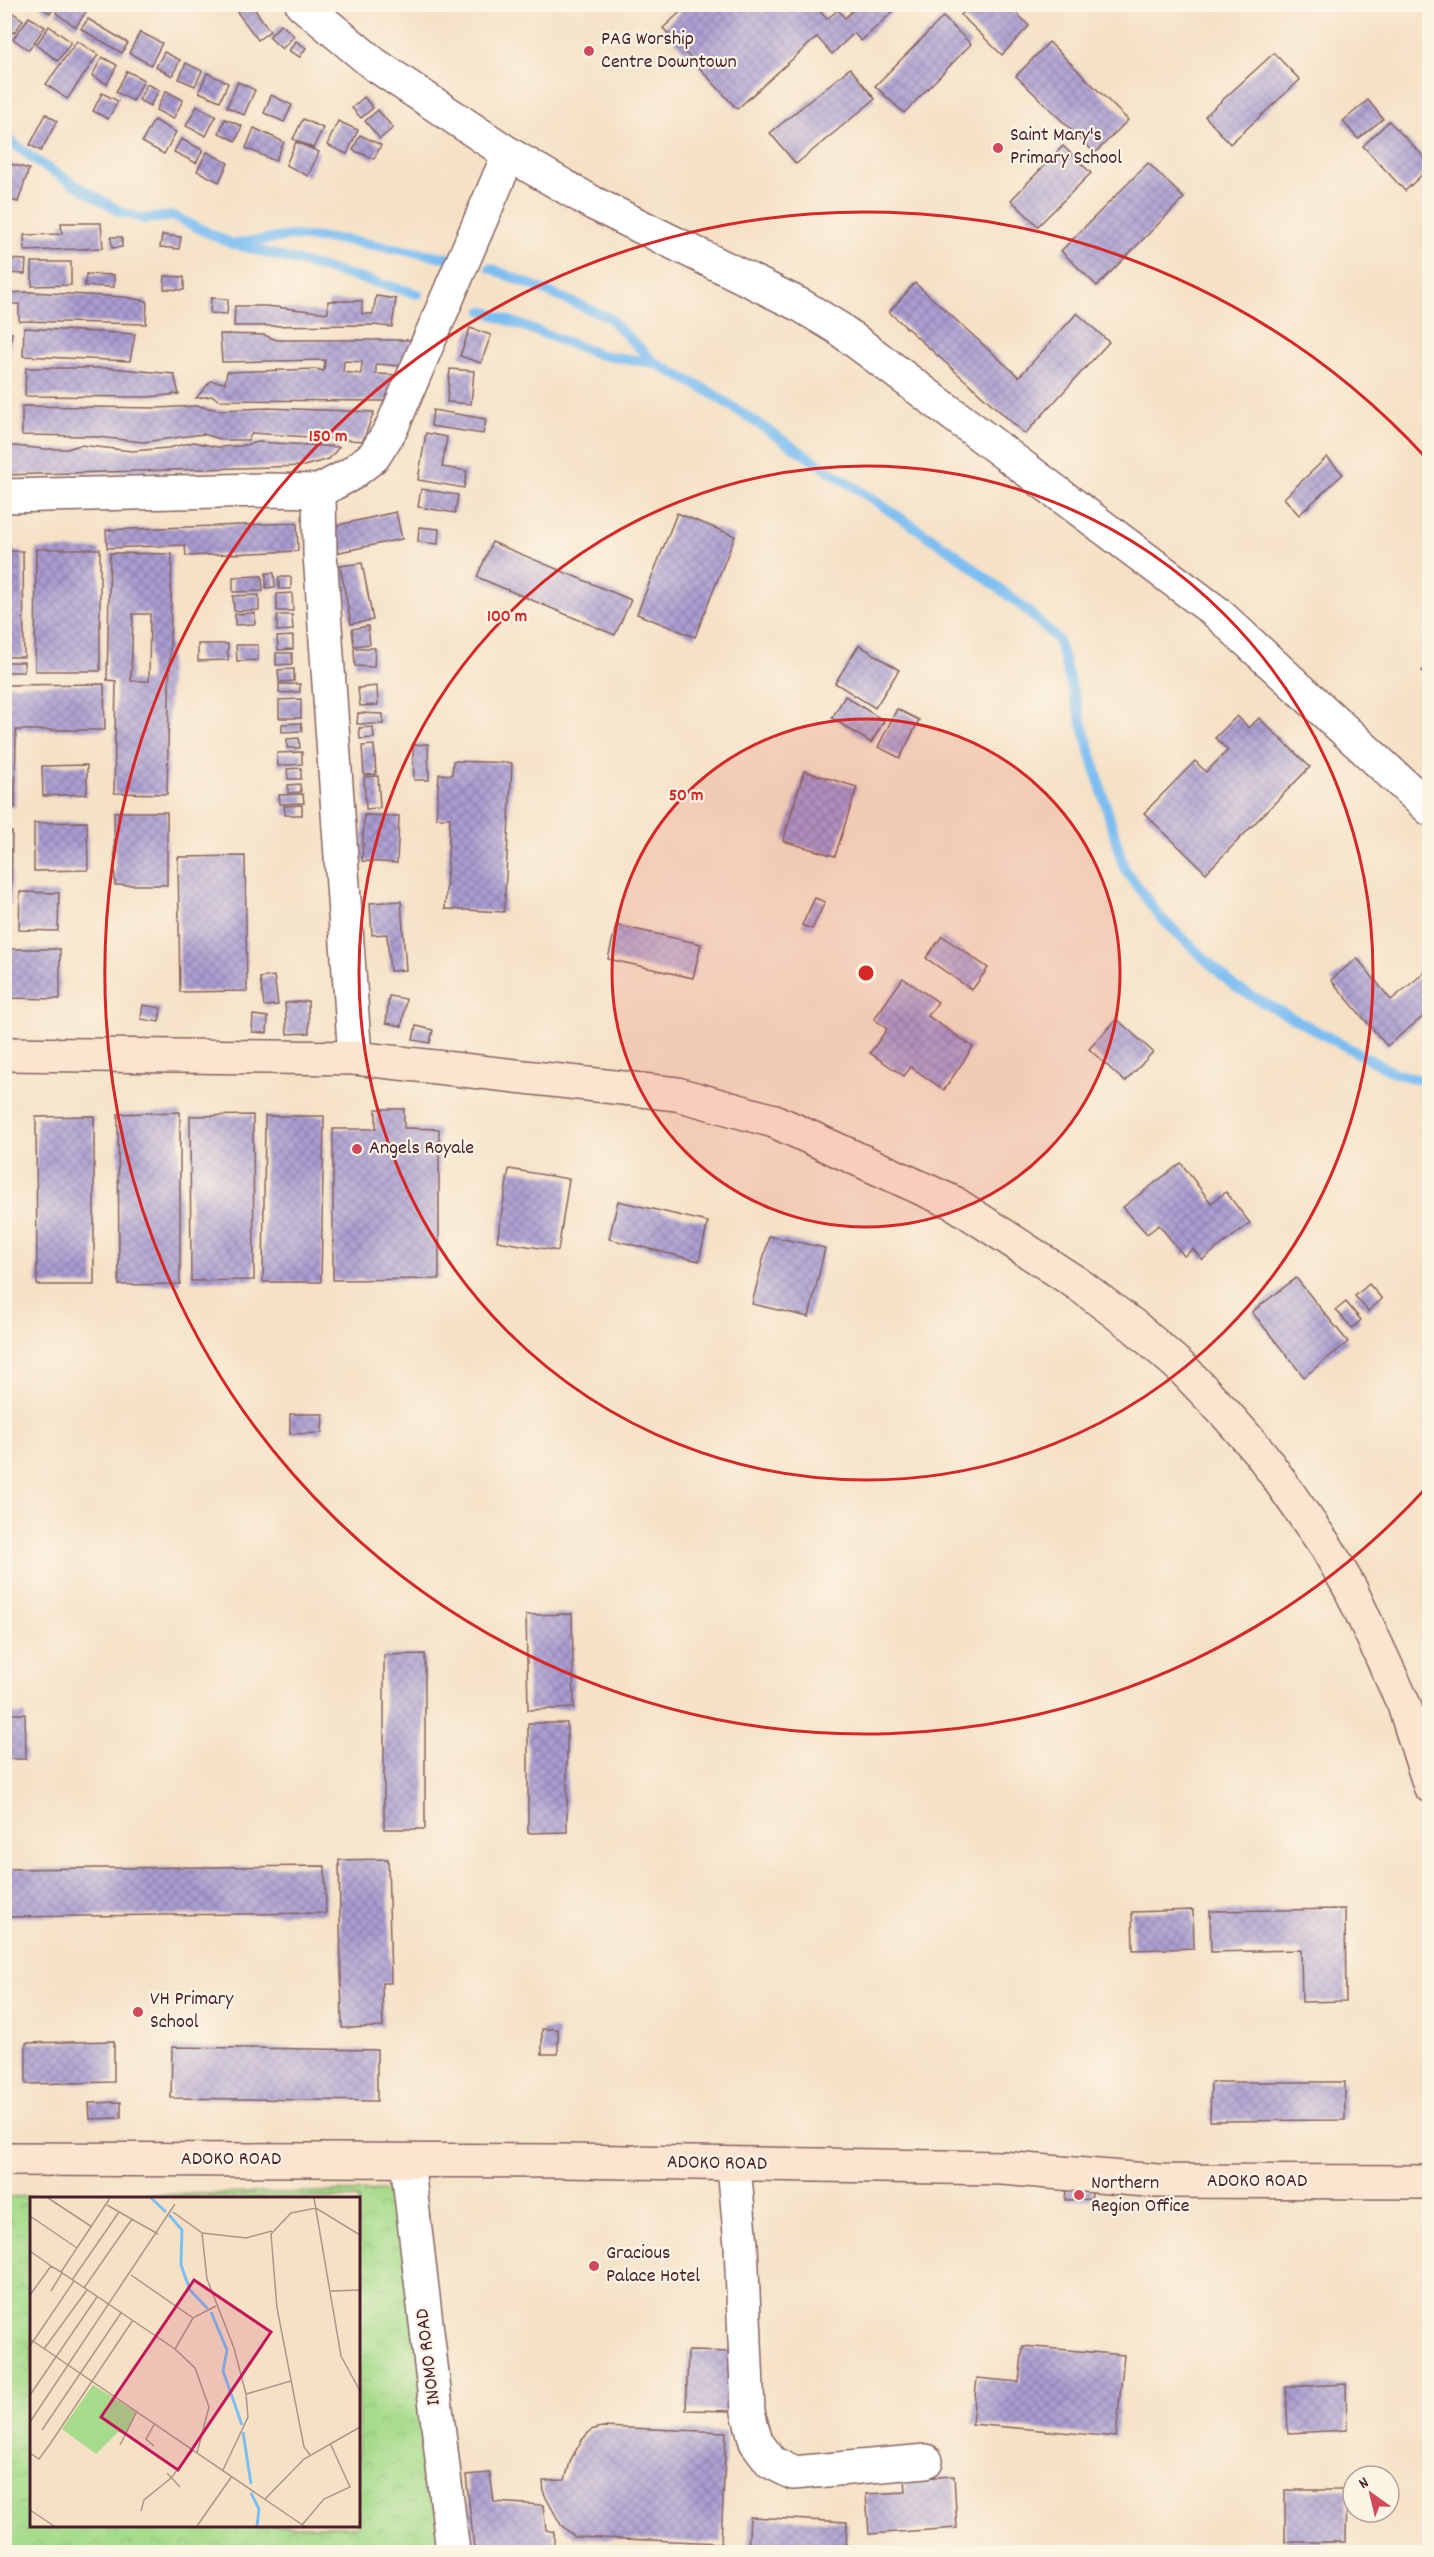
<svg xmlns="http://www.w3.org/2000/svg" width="1434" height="2557" viewBox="0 0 1434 2557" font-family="Dekko,sans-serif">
<defs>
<pattern id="park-crowns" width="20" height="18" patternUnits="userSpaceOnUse" patternTransform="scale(1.5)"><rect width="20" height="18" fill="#a6db8b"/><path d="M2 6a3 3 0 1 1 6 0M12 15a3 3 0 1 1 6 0" fill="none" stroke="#90bc78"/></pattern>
<pattern id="building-cross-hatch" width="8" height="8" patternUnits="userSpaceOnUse" patternTransform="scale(1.5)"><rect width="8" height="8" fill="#aa9dd2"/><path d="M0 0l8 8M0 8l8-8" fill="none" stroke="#8c7fab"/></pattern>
</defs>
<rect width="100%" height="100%" fill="#fcf5e5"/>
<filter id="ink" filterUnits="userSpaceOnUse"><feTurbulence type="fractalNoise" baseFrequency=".0167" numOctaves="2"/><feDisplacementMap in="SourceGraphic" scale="12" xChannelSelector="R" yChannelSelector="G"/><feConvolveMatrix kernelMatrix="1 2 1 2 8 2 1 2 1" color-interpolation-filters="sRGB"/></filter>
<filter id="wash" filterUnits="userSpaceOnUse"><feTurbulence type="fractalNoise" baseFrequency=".008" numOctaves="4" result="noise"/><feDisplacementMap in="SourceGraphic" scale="24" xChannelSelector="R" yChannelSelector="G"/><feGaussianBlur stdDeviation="1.35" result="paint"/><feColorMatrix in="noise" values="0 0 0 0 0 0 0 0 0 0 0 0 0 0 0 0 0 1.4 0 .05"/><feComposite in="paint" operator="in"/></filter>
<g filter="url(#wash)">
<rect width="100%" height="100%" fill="#f5e1c6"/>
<path fill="url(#park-crowns)" stroke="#787d5b" stroke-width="1.5" fill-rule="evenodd" d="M404 2191 446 2552H5L4 2197ZM32 2198H358V2526H32Z"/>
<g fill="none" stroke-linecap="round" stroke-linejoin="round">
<g stroke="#7dbef2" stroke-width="10">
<path d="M4 136 39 163 119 211 144 219 173 216 232 244 292 236 345 240 455 259"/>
<path d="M238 245 418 294"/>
<path d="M490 268 608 317 655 363 710 392 957 555 1024 608 1058 640 1124 868 1160 917 1235 987 1395 1073 1430 1083"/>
<path d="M483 311 601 355 654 363"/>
</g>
</g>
<g id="blocks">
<g fill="url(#building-cross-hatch)" fill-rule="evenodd">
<path d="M37 4H57L50 13Z"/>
<path d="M62 4H79L87 10 76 27 56 13Z"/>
<path d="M247 4H251L270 31 258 40 237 12Z"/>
<path d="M689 4H794L801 12 808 4H814L827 19 838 10 845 18 859 4H901L861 41 854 33 832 54 817 37 737 109 663 28Z"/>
<path d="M971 4H1008L1029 26 1002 55 961 15Z"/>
<path d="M4 7 23 20 14 33 4 27Z"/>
<path d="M29 17 45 27 29 50 13 39Z"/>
<path d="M943 17 971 44 904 113 875 86Z"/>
<path d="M88 19 128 43 122 53 81 29Z"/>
<path d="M281 24 294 36 282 49 269 37Z"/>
<path d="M49 26 71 42 58 61 36 45Z"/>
<path d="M140 32 162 43 151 65 129 53Z"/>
<path d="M77 41 98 55 67 99 46 84Z"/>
<path d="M296 41 306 48 300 57 289 51Z"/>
<path d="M1049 42 1128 120 1095 153 1016 76Z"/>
<path d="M164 52 180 60 172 76 156 67Z"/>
<path d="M1274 53 1300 80 1230 144 1205 116Z"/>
<path d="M102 57 117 65 107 84 92 76Z"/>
<path d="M186 63 202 71 195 86 179 79Z"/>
<path d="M850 68 875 99 796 164 770 133Z"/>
<path d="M127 71 144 80 133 101 116 92Z"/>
<path d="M207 73 228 83 220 101 199 92Z"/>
<path d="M238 82 255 90 244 115 227 107Z"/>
<path d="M147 84 159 90 150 106 139 100Z"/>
<path d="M166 91 183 100 173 119 156 110Z"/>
<path d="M102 93 118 101 108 119 93 111Z"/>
<path d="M271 95 292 105 284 122 264 113Z"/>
<path d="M364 97 373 108 361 118 352 108Z"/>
<path d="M1368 100 1383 119 1358 139 1343 121Z"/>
<path d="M197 106 216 116 206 136 186 126Z"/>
<path d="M378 110 393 128 380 139 365 121Z"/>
<path d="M46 114 57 121 41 151 30 145Z"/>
<path d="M225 119 242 126 236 141 219 133Z"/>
<path d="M303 119 323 128 313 148 293 139Z"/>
<path d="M154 120 176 132 164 154 142 142Z"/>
<path d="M338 121 358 130 347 154 327 145Z"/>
<path d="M1389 121 1430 163V167L1405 191 1363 146Z"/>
<path d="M254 128 284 142 275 161 246 148Z"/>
<path d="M360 135 381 145 374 159 353 150Z"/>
<path d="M181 139 203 150 196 163 174 152Z"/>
<path d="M296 142 319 152 308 176 286 165Z"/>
<path d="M1063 146 1091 173 1038 226 1011 200Z"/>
<path d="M207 152 228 163 219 182 197 171Z"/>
<path d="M1148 163 1184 198 1097 286 1061 251Z"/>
<path d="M11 164 29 169 18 202 4 198V185Z"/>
<path d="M4 206 11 207 9 259 26 260 25 274 4 273Z"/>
<path d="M61 223H101L103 248 25 251 24 235 62 234Z"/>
<path d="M162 235 181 237 179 249 160 247Z"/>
<path d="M111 237H122V247L112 248Z"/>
<path d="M32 262H71V285L32 286Z"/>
<path d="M86 274 114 275V287L85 286Z"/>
<path d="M165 276 184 277V290L164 289Z"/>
<path d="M915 283 1019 377 1077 313 1109 342 1025 434 889 312Z"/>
<path d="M30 292 124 297 147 301 146 324 19 321V304H4V293Z"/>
<path d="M376 296 396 299 392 327 373 325 234 326 235 306H266L328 313V301H362V314H373Z"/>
<path d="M211 298 228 299 227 314 210 313Z"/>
<path d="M24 328 135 334 130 361 23 356Z"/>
<path d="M470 328 491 335 481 363 460 356Z"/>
<path d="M4 332 12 333 6 387H4Z"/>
<path d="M220 334 264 335 277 340H412L401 366 376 364V374L399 375 388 401 218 400 213 396 196 398 211 381 225 383 227 372 316 369 324 371 325 360 222 362ZM344 361 362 362 361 374 343 372Z"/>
<path d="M26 368H111L174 374 179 394 147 397 25 396Z"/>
<path d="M450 369 474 371 471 404 447 402Z"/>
<path d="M22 406 157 408 198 406 219 410 268 408 374 412 363 441 252 433 248 440H224L203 434 143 442 89 436 22 435Z"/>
<path d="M433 410 486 419 483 434 431 426Z"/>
<path d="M426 433 447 437 442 467 467 471 464 488 418 480Z"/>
<path d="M194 442 217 447 240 446 259 442 339 447 329 459 304 466 4 475V445L45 449H67L80 445 132 451 168 448Z"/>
<path d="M1327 457 1343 474 1299 515 1284 498Z"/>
<path d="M421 489 458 495 455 513 418 507Z"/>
<path d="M396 512 402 539 335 553 329 527Z"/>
<path d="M677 513 735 536 695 637 637 614Z"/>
<path d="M297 523 298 551 186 556 185 545 107 548 106 530Z"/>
<path d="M419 527 439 529 438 544 418 542Z"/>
<path d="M492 542 631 600 615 635 477 577Z"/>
<path d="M36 549H100V671H35Z"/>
<path d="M4 551H23L24 657H4Z"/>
<path d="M110 553 172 554 167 794 114 793 116 681 107 680ZM133 614H150L149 681H131Z"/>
<path d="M362 563 373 620 351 624 340 566Z"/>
<path d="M266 573H274L275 587 266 588Z"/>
<path d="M262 576 263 591 233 592V577Z"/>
<rect x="279" y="577" width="12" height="12"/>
<path d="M292 593 293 611H277V594Z"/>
<path d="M259 595V610L234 611 233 596Z"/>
<path d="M255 613V624L235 625V614Z"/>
<path d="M277 615H292L293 630 277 631Z"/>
<path d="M368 626 370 644 354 646 352 629Z"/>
<path d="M293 636V649L278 650 277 637Z"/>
<path d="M198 644H228V660L198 661Z"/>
<path d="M236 645H258V660L237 661Z"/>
<path d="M859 645 899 670 875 708 835 683Z"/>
<path d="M354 648H375L374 667 355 666Z"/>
<path d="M276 653H292V664L276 665Z"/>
<rect x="4" y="662" width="20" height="10"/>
<path d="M1430 664V678L1422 671Z"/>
<path d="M294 669V681L279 682 278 670Z"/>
<path d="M104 684 105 730H16L15 807H4V731H9V701H4V685Z"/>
<path d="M279 684H300V692L279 693Z"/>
<path d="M377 686 378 705 360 706 358 688Z"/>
<path d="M845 696 884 721 871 743 832 718Z"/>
<path d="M301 699V718H279V700Z"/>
<path d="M897 709 919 720 900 758 878 747Z"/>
<path d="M358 713 383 714V724H357Z"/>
<path d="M1237 716 1249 728 1259 718 1310 767 1206 873 1144 813 1195 761 1206 772 1228 750 1215 738Z"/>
<path d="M301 723 302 731 282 732V724Z"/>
<path d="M373 727 374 738 360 739 359 728Z"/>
<path d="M299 738 300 748H287V739Z"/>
<path d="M428 744 429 780H414L413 745Z"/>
<path d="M374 745 376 774 364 775 362 746Z"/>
<path d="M302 752V764L278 766 277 753Z"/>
<path d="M453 761 512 763 504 912 445 909 450 818H436L439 774 452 775Z"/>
<path d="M87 765V794L43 796 42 766Z"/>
<path d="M301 768V779H288L287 769Z"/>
<path d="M804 771 857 787 835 856 783 841Z"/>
<path d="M378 776 380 808 366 809 364 777Z"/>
<path d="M300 784 301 792 288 793V785Z"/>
<path d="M303 794 304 803 280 804 279 795Z"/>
<path d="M302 805V815H285L284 806Z"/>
<path d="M114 812H167V885H115Z"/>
<path d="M364 815 399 816 397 863 362 861Z"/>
<path d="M87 822 88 870 34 871V823Z"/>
<path d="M4 832H12L11 906H4Z"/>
<path d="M245 856 247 991 180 992 178 857Z"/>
<path d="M20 892 59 893 58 931 19 930Z"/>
<path d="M815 898 825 902 812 929 802 925Z"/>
<path d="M401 901 406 970 390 971 387 934 372 935 370 903Z"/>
<path d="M616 925 701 944 693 978 608 959Z"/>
<path d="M942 936 988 968 972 990 926 958Z"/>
<path d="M4 949H60V999L4 998Z"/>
<path d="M1357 958 1391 1000 1430 968V1011L1387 1046 1331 980Z"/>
<path d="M274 976 278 1005 264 1006 260 978Z"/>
<path d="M903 978 938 1002 928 1016 973 1047 944 1090 911 1067 904 1076 870 1053 887 1029 874 1019Z"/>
<path d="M389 996 406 999 402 1026 386 1023Z"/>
<path d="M308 1001 309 1033 287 1034 285 1003Z"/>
<path d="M143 1005 161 1008 159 1022 141 1019Z"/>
<path d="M253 1015 268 1017 267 1033 252 1032Z"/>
<path d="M1117 1019 1153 1052 1125 1082 1089 1049Z"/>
<path d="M416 1026 433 1030 430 1043 413 1040Z"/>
<path d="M376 1109H404V1128L439 1129V1279L333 1280V1129H376Z"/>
<path d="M180 1112V1284L119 1285 118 1114Z"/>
<path d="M253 1115 254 1280 191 1281 190 1116Z"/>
<path d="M94 1116V1285H37L36 1117Z"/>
<path d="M265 1116H324L321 1282H263Z"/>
<path d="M1181 1163 1211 1203 1226 1192 1250 1223 1202 1260 1193 1249 1184 1256 1159 1225 1147 1234 1123 1207Z"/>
<path d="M509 1169 569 1179 558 1251 497 1241Z"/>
<path d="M618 1201 708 1222 699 1261 609 1239Z"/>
<path d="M769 1236 825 1248 809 1317 752 1304Z"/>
<path d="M1296 1278 1348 1342 1304 1377 1252 1312Z"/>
<path d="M1369 1284 1382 1299 1368 1311 1355 1296Z"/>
<path d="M1346 1302 1361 1320 1352 1328 1336 1310Z"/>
<path d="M290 1414H323L322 1433 290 1434Z"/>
<path d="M572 1614 574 1708 528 1710 526 1615Z"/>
<path d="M425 1654V1829H384V1655Z"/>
<path d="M4 1714H25L26 1759H4Z"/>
<path d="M528 1723H567V1832L528 1833Z"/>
<path d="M388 1859 391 1983H382L383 2027 342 2028 339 1860Z"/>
<path d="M325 1866 326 1913 4 1917V1869Z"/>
<path d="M1345 1909 1346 2001 1302 2002 1301 1950 1211 1952 1210 1911Z"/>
<path d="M1193 1910 1194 1948 1133 1950 1132 1912Z"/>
<rect x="542" y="2029" width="16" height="25"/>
<path d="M114 2041V2082L26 2084V2043Z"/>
<path d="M172 2047 377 2050V2101L171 2098Z"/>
<path d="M1211 2082H1345V2120L1210 2121Z"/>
<path d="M121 2102V2118L90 2119 89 2103Z"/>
<path d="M1066 2189 1093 2190 1091 2199 1065 2200Z"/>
<path d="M1023 2346 1124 2355 1116 2437 972 2424 977 2378 1019 2382Z"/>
<path d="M688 2351 733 2352 731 2411 686 2410Z"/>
<path d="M1346 2384 1347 2430 1288 2433 1286 2387Z"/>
<path d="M602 2427 726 2432 721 2543 575 2537 561 2525 544 2494 543 2481 565 2480 571 2459 582 2440 591 2430Z"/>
<path d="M490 2473 494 2502 543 2505 546 2530 554 2532V2552L474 2548 466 2475Z"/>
<path d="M954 2476 957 2528 869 2534 866 2494 906 2492 905 2479Z"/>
<path d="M1285 2490H1347L1346 2542H1285Z"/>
<path d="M750 2517 847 2522 846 2552H748Z"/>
</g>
</g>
</g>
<g filter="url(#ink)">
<use href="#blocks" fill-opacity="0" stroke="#866361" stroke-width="1.5"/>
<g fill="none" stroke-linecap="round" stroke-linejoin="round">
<defs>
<g id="street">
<path d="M302 4 374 64 509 154 593 203 802 306 838 328 1216 612 1430 809"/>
<path d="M319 491 320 554 355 1058"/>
<path d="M4 496 267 490 319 491 351 474 374 456 391 429 509 154"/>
<path d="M407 2161 453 2552"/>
<path d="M734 2165 741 2245 748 2412 756 2442 771 2462 793 2473 926 2461"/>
</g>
<g id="secondary">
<path d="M4 1054 355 1058 677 1094 774 1121 954 1203 1078 1284 1135 1327 1184 1370 1226 1414 1261 1454 1327 1548 1351 1590 1404 1705 1430 1786"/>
<path d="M4 2159 563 2161 1002 2168 1158 2181 1430 2182"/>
</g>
</defs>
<use href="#street" stroke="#866361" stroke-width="36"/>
<use href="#secondary" stroke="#866361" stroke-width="36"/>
<use href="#street" stroke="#fff" stroke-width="33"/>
<use href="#secondary" stroke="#fce5d0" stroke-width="33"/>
</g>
</g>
<circle cx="866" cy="973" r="254" fill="#d62828" fill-opacity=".12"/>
<g fill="none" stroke="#d62828" stroke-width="3">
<circle cx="866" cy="973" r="254"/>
<circle cx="866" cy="973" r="507"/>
<path d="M1427 1487A761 761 0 1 1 1427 459"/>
</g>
<g fill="#d1495b" stroke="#fcf5e5" stroke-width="2">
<circle cx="589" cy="51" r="6"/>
<circle cx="998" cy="148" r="6"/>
<circle cx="357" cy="1149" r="6"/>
<circle cx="138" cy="2012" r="6"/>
<circle cx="1079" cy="2195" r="6"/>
<circle cx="594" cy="2266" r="6"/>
</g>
<g text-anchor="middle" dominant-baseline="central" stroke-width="4.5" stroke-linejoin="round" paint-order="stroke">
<g font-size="20" fill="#4a1f2b" stroke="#fcf5e5" text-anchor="start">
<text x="601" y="40">PAG Worship<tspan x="601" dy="23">Centre Downtown</tspan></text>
<text x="1010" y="136">Saint Mary's<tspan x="1010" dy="23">Primary School</tspan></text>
<text x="369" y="1149">Angels Royale</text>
<text x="150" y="2000">VH Primary<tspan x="150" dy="23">School</tspan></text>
<text x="1091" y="2184">Northern<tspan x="1091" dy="23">Region Office</tspan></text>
<text x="606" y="2254">Gracious<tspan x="606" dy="23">Palace Hotel</tspan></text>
</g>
<g font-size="20" fill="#4a1f2b" stroke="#fcf5e5">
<text x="231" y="2160">ADOKO ROAD</text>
<text transform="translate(717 2164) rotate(1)">ADOKO ROAD</text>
<text x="1257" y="2182">ADOKO ROAD</text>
<text transform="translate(429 2357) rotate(-97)">INOMO ROAD</text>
</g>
</g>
<g transform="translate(30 2197)">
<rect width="330" height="330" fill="#f5e1c6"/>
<path d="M63 188 106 215 95 237 88 235 66 257 32 232Z" fill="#a6db8b"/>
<path fill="none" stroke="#7dbef2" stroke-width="3" d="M121 1 136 15M139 18 152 33 151 68 160 93 178 112M181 115 197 153 193 174 212 228M213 235 221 287M221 296 229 312 227 329"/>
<path fill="none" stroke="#b19388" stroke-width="1.5" d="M18 1 62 30M80 1 31 75 145 152 165 171 179 210 167 256M284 1 311 159 330 194M77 8 128 37M143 15 172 36 177 82 204 151 216 197 218 220 193 273M0 19 47 51M172 36 216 41 242 34M0 54 21 69M101 78 163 121 186 109M42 83 89 15M54 91 102 22M21 94 32 76M301 94 330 93M0 98 21 69 31 75M0 142 274 329M0 149 44 84M14 152 57 93M145 152 163 121M216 197 261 184M0 198 67 100M0 225 145 7M12 233 91 116M90 248 107 214M124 249 116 242 125 226M0 256 9 262 20 247 103 123M280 258 274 250 247 111 241 37 261 16 286 11 330 38M137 276 150 290M235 302 274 262 330 230M0 313 24 329M111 314 114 303 141 281 163 253M272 328 294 302 320 290 300 246M167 329 202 279"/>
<path fill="#c2185b" fill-opacity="0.15" stroke="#c2185b" stroke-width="3" d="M164 83 241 135 148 273 71 220Z"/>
<rect width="330" height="330" fill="none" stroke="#4a1f2b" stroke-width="3"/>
</g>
<circle cx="866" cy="973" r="9" fill="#d62828" stroke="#fcf5e5" stroke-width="3"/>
<g font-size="18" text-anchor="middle" font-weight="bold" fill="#d62828" stroke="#fcf5e5" stroke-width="4.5" stroke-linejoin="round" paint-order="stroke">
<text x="328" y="441">150 m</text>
<text x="507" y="621">100 m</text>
<text x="686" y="800">50 m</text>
</g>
<rect width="1434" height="2557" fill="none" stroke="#fcf5e5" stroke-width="24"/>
<g transform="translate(1371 2494) rotate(326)"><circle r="28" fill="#fcf5e5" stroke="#b59f9b" stroke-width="1.5"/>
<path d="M0-4.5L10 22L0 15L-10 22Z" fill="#d1495b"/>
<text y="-9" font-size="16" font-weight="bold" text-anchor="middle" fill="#4a1f2b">N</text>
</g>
</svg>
